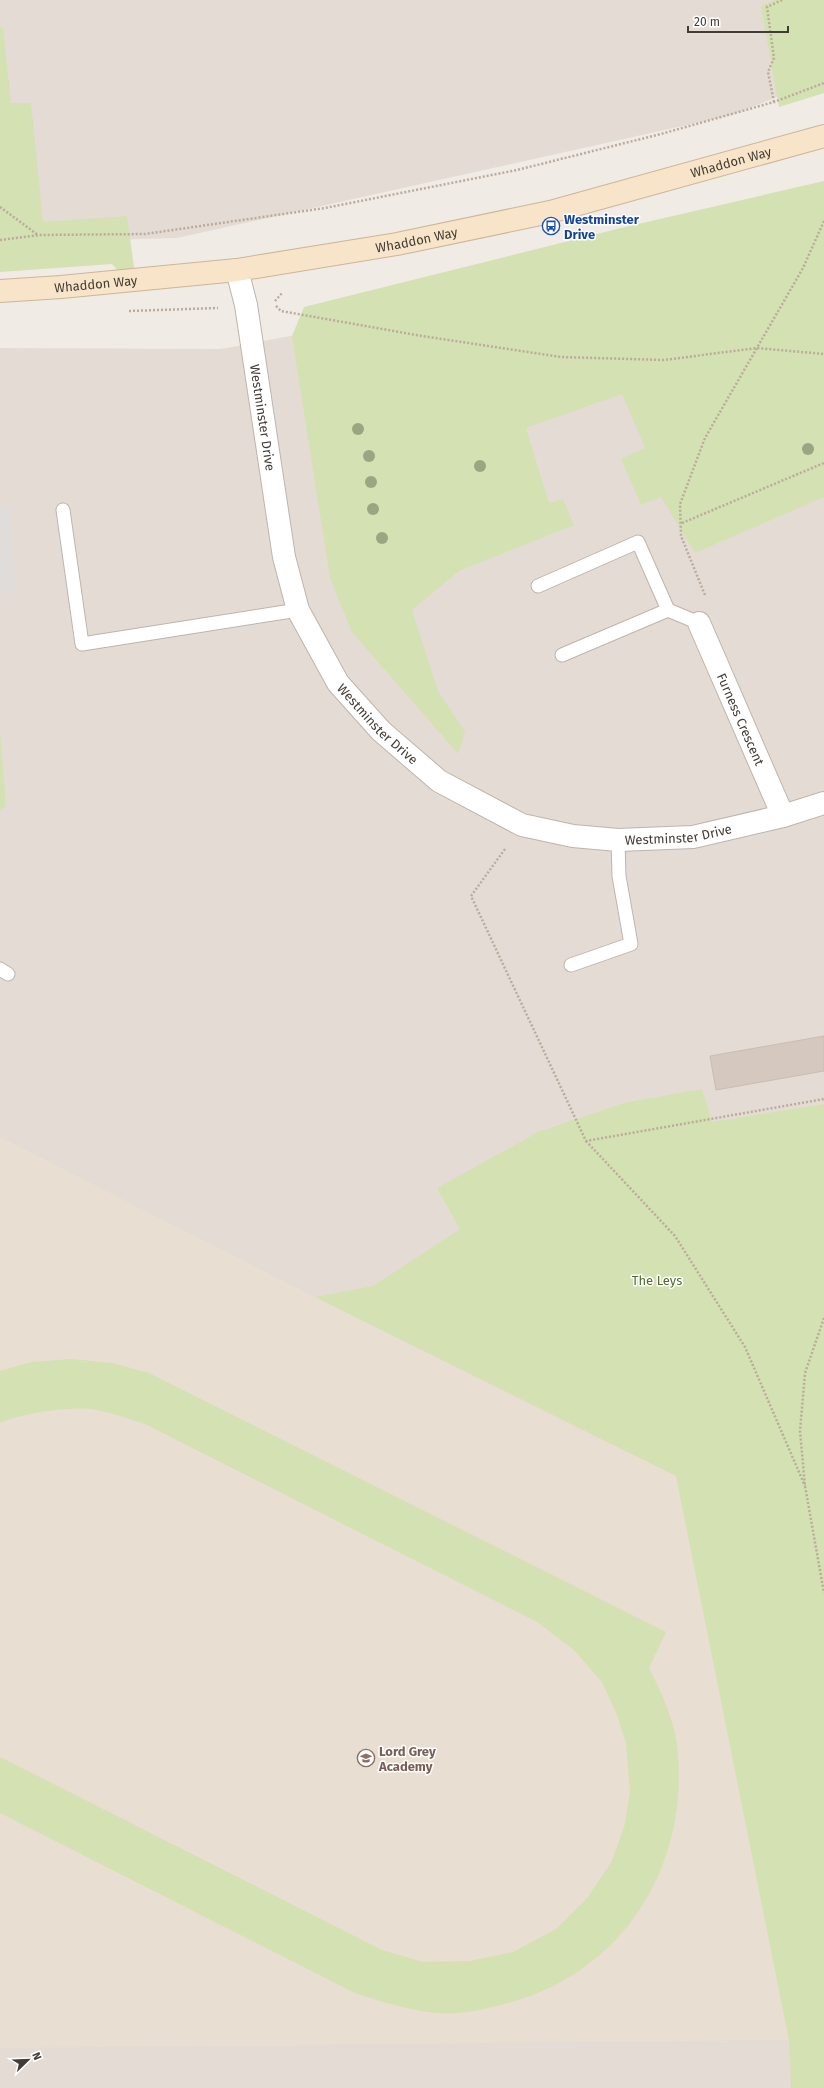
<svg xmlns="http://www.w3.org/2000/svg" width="824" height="2088" viewBox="0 0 824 2088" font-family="'Fira Sans',sans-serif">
<rect width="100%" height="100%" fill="#f0ebe5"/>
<g fill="#e4dcd4">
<path d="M0 0H824V78L732 115 177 238 0 243Z"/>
<path d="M824 220V2088H0V348L221 349 772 246Z"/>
</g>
<path fill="#e8ded1" d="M0 1137 315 1297 676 1476 789 2040 0 2048Z"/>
<g fill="#d4e1b2">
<path d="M774 0H824V93L779 107 761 6Z"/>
<path d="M0 28H3L11 103H31L43 222 127 216 135 275 123 276 112 264 0 272Z"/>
<path d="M824 181V497L695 553 661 497 641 505 621 459 645 448 622 394 526 428 549 503 563 499 574 525 459 571 412 610 438 691 465 732 458 754 352 632 330 578 292 336 304 307 621 228Z"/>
<path d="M0 732 6 806 0 810Z"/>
<path d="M702 1089 712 1122 824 1104V2088H791L789 2040 676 1476 315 1297 373 1286 460 1229 437 1188 538 1132 624 1103Z"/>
<path d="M71 1359 112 1363 149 1373 666 1632 649 1668C661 1692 673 1717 677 1744 691 1863 625 1972 508 2003 486 2009 460 2015 437 2013 408 2010 382 2002 355 1993L0 1813V1757L382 1950 423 1962 470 1961 513 1952 556 1929 588 1897 612 1861 625 1824 630 1791 626 1743 617 1715 602 1682 574 1650 537 1622 145 1424C129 1419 113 1413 97 1410 76 1405 20 1413 0 1423V1371L32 1362Z"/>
</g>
<path fill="#dfdcda" d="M9 506 16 592 0 593V507Z"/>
<path fill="#d4c8bf" stroke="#cbbcb0" d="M824 1036V1071L716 1090 710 1056Z"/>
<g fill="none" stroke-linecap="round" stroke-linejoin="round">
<defs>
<g id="lane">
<path d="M63 510 82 644 298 610"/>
<path d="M538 586 638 542 668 610"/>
<path d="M562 655 668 610 699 623"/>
<path d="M571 965 631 944 619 876 618 840"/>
<path d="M0 969 8 974"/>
</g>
<g id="street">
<path id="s1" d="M237 270 246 305 284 557 298 610 338 683 381 731 439 781 522 825 573 836 618 840 693 837 783 816 824 803"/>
<path id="s2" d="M699 623 783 816"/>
</g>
<g id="secondary">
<path id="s3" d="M0 291 61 287 237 270 397 244 550 212 824 136"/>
</g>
</defs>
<use href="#lane" stroke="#beb4ac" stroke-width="15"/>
<use href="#street" stroke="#beb4ac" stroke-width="24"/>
<use href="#secondary" stroke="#cbb699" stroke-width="24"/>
<g stroke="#bbab9c" stroke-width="2.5" stroke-dasharray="2 2" stroke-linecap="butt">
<path d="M774 102 768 72 774 58 767 7 782 0"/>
<path d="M0 207 38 235"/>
<path d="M0 240 39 235 145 234 325 208 517 170 661 134 774 102 824 83"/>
<path d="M275 301 282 293"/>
<path d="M276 306 281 311 422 336 561 357 664 360 757 348 824 354"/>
<path d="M129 311 218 308"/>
<path d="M682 523 824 463"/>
<path d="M705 595 681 536 680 504 705 438 803 268 824 221"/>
<path d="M505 849 471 896 586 1141 824 1099"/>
<path d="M586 1141 675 1236 745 1347 805 1486"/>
<path d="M824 1318 805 1373 800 1431 805 1486 824 1593"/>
</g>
<use href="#lane" stroke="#fff" stroke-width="13"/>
<use href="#street" stroke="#fff" stroke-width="22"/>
<use href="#secondary" stroke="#f8e4c8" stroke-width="22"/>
</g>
<g fill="#99a681">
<circle cx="358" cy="429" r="6"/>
<circle cx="808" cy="449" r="6"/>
<circle cx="369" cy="456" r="6"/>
<circle cx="480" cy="466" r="6"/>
<circle cx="371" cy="482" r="6"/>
<circle cx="373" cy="509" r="6"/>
<circle cx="382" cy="538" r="6"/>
</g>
<defs>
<symbol id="bus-ring" viewBox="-11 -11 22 22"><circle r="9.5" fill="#fff" stroke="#1a4fb4" stroke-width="1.5"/><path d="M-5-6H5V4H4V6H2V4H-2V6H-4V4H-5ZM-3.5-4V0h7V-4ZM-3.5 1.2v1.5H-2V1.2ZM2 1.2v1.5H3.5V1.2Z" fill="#1a4fb4"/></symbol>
<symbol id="school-ring" viewBox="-11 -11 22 22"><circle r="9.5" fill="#fff" stroke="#8d6e63" stroke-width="1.5"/><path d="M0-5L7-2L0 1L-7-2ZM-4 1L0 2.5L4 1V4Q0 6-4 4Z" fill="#8d6e63"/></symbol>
</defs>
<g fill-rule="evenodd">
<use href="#bus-ring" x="541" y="216" width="20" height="20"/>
<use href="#school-ring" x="356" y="1748" width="20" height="20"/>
</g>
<g text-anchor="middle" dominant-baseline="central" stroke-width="3" stroke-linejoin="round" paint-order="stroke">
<g font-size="13" fill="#423b36" stroke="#fff">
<text stroke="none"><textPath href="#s3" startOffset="744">Whaddon Way</textPath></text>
<text stroke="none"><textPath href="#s3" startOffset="420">Whaddon Way</textPath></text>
<text stroke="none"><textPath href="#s3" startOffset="96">Whaddon Way</textPath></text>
<text stroke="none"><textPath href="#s1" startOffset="150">Westminster Drive</textPath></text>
<text stroke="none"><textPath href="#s2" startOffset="105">Furness Crescent</textPath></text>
<text stroke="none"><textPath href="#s1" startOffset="486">Westminster Drive</textPath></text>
<text stroke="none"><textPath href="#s1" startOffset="822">Westminster Drive</textPath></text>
</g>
<g font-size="13" font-weight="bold" fill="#164399" stroke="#fff" text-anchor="start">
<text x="564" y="219">Westminster<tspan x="564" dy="15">Drive</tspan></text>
</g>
<g font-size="13" fill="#516d30" stroke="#fff">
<text x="657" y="1280">The Leys</text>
</g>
<g font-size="13" font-weight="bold" fill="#785e54" stroke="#fff" text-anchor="start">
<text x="379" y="1751">Lord Grey<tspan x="379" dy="15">Academy</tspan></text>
</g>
</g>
<g transform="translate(28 2060) rotate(67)" stroke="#ffffff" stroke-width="3" paint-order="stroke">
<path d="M0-3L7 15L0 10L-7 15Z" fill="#423b36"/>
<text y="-6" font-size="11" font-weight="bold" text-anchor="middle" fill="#423b36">N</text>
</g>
<path d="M688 26v6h100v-6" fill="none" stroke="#423b36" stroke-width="2"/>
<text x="694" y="26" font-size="12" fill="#423b36" stroke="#ffffff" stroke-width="3" paint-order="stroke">20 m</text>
</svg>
